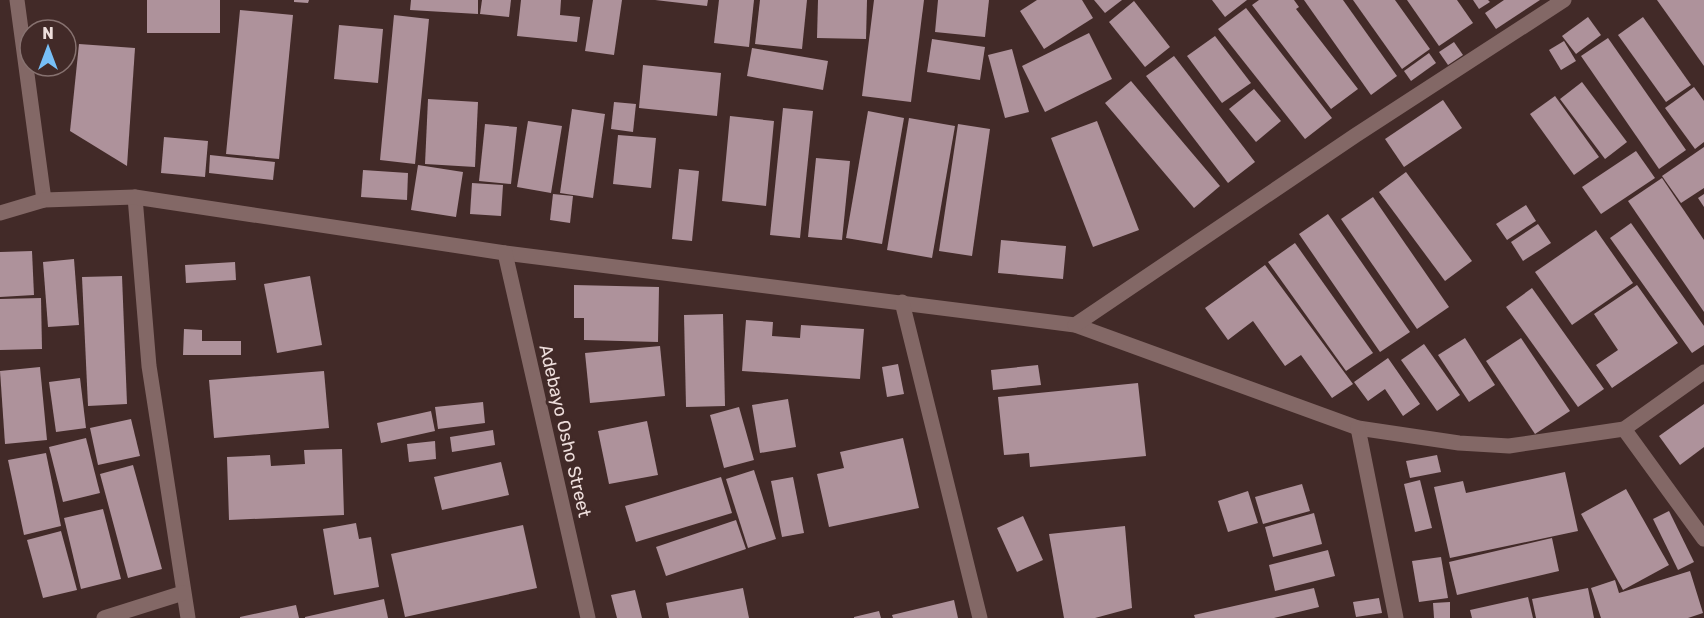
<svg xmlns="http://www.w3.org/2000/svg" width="1704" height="618" viewBox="0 0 1704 618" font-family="Rubik,sans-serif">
<rect width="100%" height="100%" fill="#422a28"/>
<g fill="#ae929b">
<rect x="147" y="0" width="73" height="33"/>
<path d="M294 0H309L308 3 294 2Z"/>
<path d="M411 0H478V14L410 10Z"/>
<path d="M482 0H511L509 17 480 14Z"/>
<path d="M521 0H561L560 15 580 17 577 42 517 36Z"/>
<path d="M593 0H622L614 55 585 51Z"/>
<path d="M655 0H708L707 6Z"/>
<path d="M719 0H754L749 47 714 43Z"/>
<path d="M760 0H807L802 49 755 44Z"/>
<path d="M818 0H867L866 39 817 38Z"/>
<path d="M874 0H924L911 102 862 96Z"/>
<path d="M938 0H989L985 37 935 32Z"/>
<path d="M1037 0H1082L1093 18 1044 49 1020 11Z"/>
<path d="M1094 0H1122L1105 13Z"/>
<path d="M1212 0H1247L1225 17Z"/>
<path d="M1259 0H1294L1299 7 1296 9 1358 89 1331 109 1252 5Z"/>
<path d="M1304 0H1343L1397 76 1371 95Z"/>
<path d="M1353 0H1395L1430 49 1402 69Z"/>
<path d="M1407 0H1457L1473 23 1439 46Z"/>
<path d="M1473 0H1488L1490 2 1479 9Z"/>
<path d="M1504 0H1540L1496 29 1485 13Z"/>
<path d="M1657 0H1704V66Z"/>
<path d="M1134 1 1170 47 1145 67 1109 22Z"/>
<path d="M1246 8 1332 118 1305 139 1218 29Z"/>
<path d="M240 10 293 15 279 159 226 154Z"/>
<path d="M394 15 429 19 415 164 380 160Z"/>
<path d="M1588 17 1601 35 1576 54 1562 36Z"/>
<path d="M1643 17 1691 85 1666 102 1618 35Z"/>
<path d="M339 25 383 29 378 83 334 79Z"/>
<path d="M1089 33 1112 79 1045 112 1022 66Z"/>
<path d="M1215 36 1251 83 1222 103 1187 56Z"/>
<path d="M1608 38 1686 150 1659 169 1581 56Z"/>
<path d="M932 39 985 47 980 80 927 72Z"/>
<path d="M1564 41 1576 61 1561 70 1549 50Z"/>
<path d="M1454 42 1463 55 1448 65 1439 52Z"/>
<path d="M79 44 135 48 127 166 70 131Z"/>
<path d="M752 48 828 61 823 90 747 76Z"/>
<path d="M1012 49 1029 112 1005 118 988 55Z"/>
<path d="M1429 53 1436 63 1411 81 1404 71Z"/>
<path d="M1174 56 1255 162 1228 183 1146 76Z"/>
<path d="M643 65 721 73 717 116 639 108Z"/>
<path d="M38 66H60V67L39 71Z"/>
<path d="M1131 81 1220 186 1194 208 1105 103Z"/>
<path d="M1582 82 1627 142 1605 159 1560 99Z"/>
<path d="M1694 87 1704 101V142L1695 149 1665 108Z"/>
<path d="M1254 89 1281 121 1256 142 1229 109Z"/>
<path d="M1555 96 1599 157 1574 175 1530 114Z"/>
<path d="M428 99 478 102 475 167 425 164Z"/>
<path d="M1443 100 1462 128 1404 167 1385 139Z"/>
<path d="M614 102 636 104 633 132 611 129Z"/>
<path d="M783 108 813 111 800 238 770 235Z"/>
<path d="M572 109 605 114 593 198 560 193Z"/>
<path d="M868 111 904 118 882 244 846 238Z"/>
<path d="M730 116 774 121 766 206 722 201Z"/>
<path d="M909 118 955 126 932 258 887 250Z"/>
<path d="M528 121 562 126 551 193 517 187Z"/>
<path d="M1097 121 1139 230 1093 247 1051 138Z"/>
<path d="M485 124 517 127 511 184 479 181Z"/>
<path d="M958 124 990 129 972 256 939 251Z"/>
<path d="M618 135 656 138 651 188 613 184Z"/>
<path d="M164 137 208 141 205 177 161 173Z"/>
<path d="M1704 147V188L1681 203 1662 176Z"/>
<path d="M1636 151 1655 178 1601 214 1582 187Z"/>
<path d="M210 155 275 162 273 180 209 173Z"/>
<path d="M816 158 850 161 842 240 808 237Z"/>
<path d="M418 165 463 172 456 217 411 210Z"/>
<path d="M679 169 699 171 692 241 672 239Z"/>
<path d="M363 170 408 173 407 200 361 197Z"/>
<path d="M1406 172 1472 261 1445 281 1379 192Z"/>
<path d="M1662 178 1704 240V312L1628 201Z"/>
<path d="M472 183 503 185 501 216 470 214Z"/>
<path d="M553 194 573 196 570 223 550 220Z"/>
<path d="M1704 194V207L1698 198Z"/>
<path d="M1373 197 1449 307 1417 329 1341 219Z"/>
<path d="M1526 205 1536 221 1507 240 1496 224Z"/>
<path d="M1328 214 1410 332 1380 352 1299 234Z"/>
<path d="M1631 223 1704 326V345L1692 353 1610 238Z"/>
<path d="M1538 224 1551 243 1523 261 1511 242Z"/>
<path d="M1596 230 1633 283 1572 325 1535 272Z"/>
<path d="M1001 240 1066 246 1063 279 998 273Z"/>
<path d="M1295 243 1373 353 1346 371 1268 262Z"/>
<path d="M32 251 34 295 0 297V252Z"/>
<path d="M74 259 79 325 48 327 43 262Z"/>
<path d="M235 262 236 280 186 283 185 265Z"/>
<path d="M1265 265 1353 384 1332 398 1301 355 1285 366 1253 321 1228 340 1205 308Z"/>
<path d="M122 276 127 404 88 406 82 277Z"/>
<path d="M310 276 322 345 277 353 264 284Z"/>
<path d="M574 285 659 287 658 342 584 340V318H574Z"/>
<path d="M1637 285 1678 343 1612 388 1596 365 1618 350 1594 314Z"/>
<path d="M1532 288 1604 389 1578 407 1506 307Z"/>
<path d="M41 298 42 349 0 350V299Z"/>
<path d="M723 314 725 406 686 407 684 315Z"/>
<path d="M746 320 773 322 772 336 800 338 801 325 864 329 860 379 742 371Z"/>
<path d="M184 329 202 330V341H241V355H183Z"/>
<path d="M1465 338 1495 385 1469 402 1438 355Z"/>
<path d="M1521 338 1570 411 1535 434 1486 361Z"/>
<path d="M1424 344 1460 395 1437 411 1401 360Z"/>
<path d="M660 346 665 396 590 403 585 353Z"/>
<path d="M1388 358 1420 404 1403 416 1385 389 1368 401 1354 382Z"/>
<path d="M898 364 904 394 887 397 882 367Z"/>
<path d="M1038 365 1041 385 993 390 991 370Z"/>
<path d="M40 367 47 440 5 444 0 371Z"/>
<path d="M324 371 329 428 214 438 209 380Z"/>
<path d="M80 378 86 428 56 432 49 382Z"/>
<path d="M1138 383 1146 456 1030 467 1029 453 1004 455 998 397Z"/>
<path d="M788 399 796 447 760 453 752 405Z"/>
<path d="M483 402 485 423 438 429 435 407Z"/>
<path d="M1704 404V447L1680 465 1659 436Z"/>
<path d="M739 407 754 460 724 468 710 415Z"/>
<path d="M431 411 435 431 381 443 377 423Z"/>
<path d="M131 419 140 456 98 465 90 428Z"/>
<path d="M647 421 658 475 609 484 598 431Z"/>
<path d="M493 430 495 445 452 452 450 437Z"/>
<path d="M86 438 100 493 63 502 49 447Z"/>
<path d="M903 438 919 508 829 527 817 474 844 468 840 452Z"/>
<path d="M435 441 436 459 409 462 407 444Z"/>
<path d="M342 449 344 515 229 520 227 457 270 455 271 466 305 464 304 450Z"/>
<path d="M46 453 61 526 24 535 8 460Z"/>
<path d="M1437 455 1441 472 1410 478 1406 461Z"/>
<path d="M501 462 509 495 442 510 434 477Z"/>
<path d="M133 465 162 569 128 578 100 474Z"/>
<path d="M754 470 776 539 748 548 726 479Z"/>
<path d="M1565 472 1578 531 1450 558 1434 487 1463 481 1466 493Z"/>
<path d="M721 477 732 513 636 542 625 506Z"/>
<path d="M793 477 804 533 782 537 771 481Z"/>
<path d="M1420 480 1432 528 1415 532 1404 484Z"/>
<path d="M1302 484 1310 511 1263 524 1255 497Z"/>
<path d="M1626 489 1669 565 1623 590 1581 514Z"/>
<path d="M1248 491 1258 523 1228 532 1218 501Z"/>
<path d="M103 509 121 579 81 589 64 518Z"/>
<path d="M1669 511 1694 562 1678 570 1653 519Z"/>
<path d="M1314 513 1322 544 1273 557 1265 527Z"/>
<path d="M1023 516 1043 560 1017 572 997 528Z"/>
<path d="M736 520 746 549 666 576 656 547Z"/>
<path d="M356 523 359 539 371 537 379 587 334 595 323 529Z"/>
<path d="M523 525 537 588 405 617 391 554Z"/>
<path d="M1125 526 1132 608 1095 618H1064L1049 534Z"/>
<path d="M61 531 77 590 43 598 27 540Z"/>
<path d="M1552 538 1559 571 1457 595 1449 562Z"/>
<path d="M1328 550 1335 576 1275 591 1269 565Z"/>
<path d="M1441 557 1448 598 1419 602 1412 561Z"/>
<path d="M1690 571 1703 613 1688 618H1601L1591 588 1615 580 1619 593Z"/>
<path d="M743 588 749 618H669L666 603Z"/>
<path d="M1314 588 1319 607 1274 618H1195L1194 615Z"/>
<path d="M1588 588 1594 618H1536L1532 599Z"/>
<path d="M635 590 642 618H617L611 595Z"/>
<path d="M1528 597 1533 618H1472L1470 610Z"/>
<path d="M1379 598 1382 613 1356 617 1353 602Z"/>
<path d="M384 599 388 618H305V617Z"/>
<path d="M954 600 958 618H893L892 615Z"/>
<path d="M1450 602V618H1434L1433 603Z"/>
<path d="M296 605 299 618H240V617Z"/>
<path d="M879 611 881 618H854V617Z"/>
</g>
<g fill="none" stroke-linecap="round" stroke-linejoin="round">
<g stroke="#836866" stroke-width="15">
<path d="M17 0 44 200"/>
<path d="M135 197 149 366 188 618"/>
<path d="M0 213 44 200 135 197 505 253 1075 325 1358 428 1459 443 1509 446 1624 429 1704 372"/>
<path d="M505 253 588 618"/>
<path d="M902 302 980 618"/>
<path d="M1075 325 1356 135 1564 0"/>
<path d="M1358 428 1396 618"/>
<path d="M1624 429 1704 539"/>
<path d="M104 618 183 593"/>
</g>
</g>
<g text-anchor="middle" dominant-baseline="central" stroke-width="6" stroke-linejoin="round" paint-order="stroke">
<g font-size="18" fill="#eededc" stroke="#422a28">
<text transform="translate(565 431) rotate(77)">Adebayo Osho Street</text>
</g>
</g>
<g transform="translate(48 48)"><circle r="28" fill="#422a28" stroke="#877270" stroke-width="1.5"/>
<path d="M0-4.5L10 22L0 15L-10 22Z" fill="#77bff7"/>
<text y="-9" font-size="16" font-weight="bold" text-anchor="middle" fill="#eededc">N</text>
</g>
</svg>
